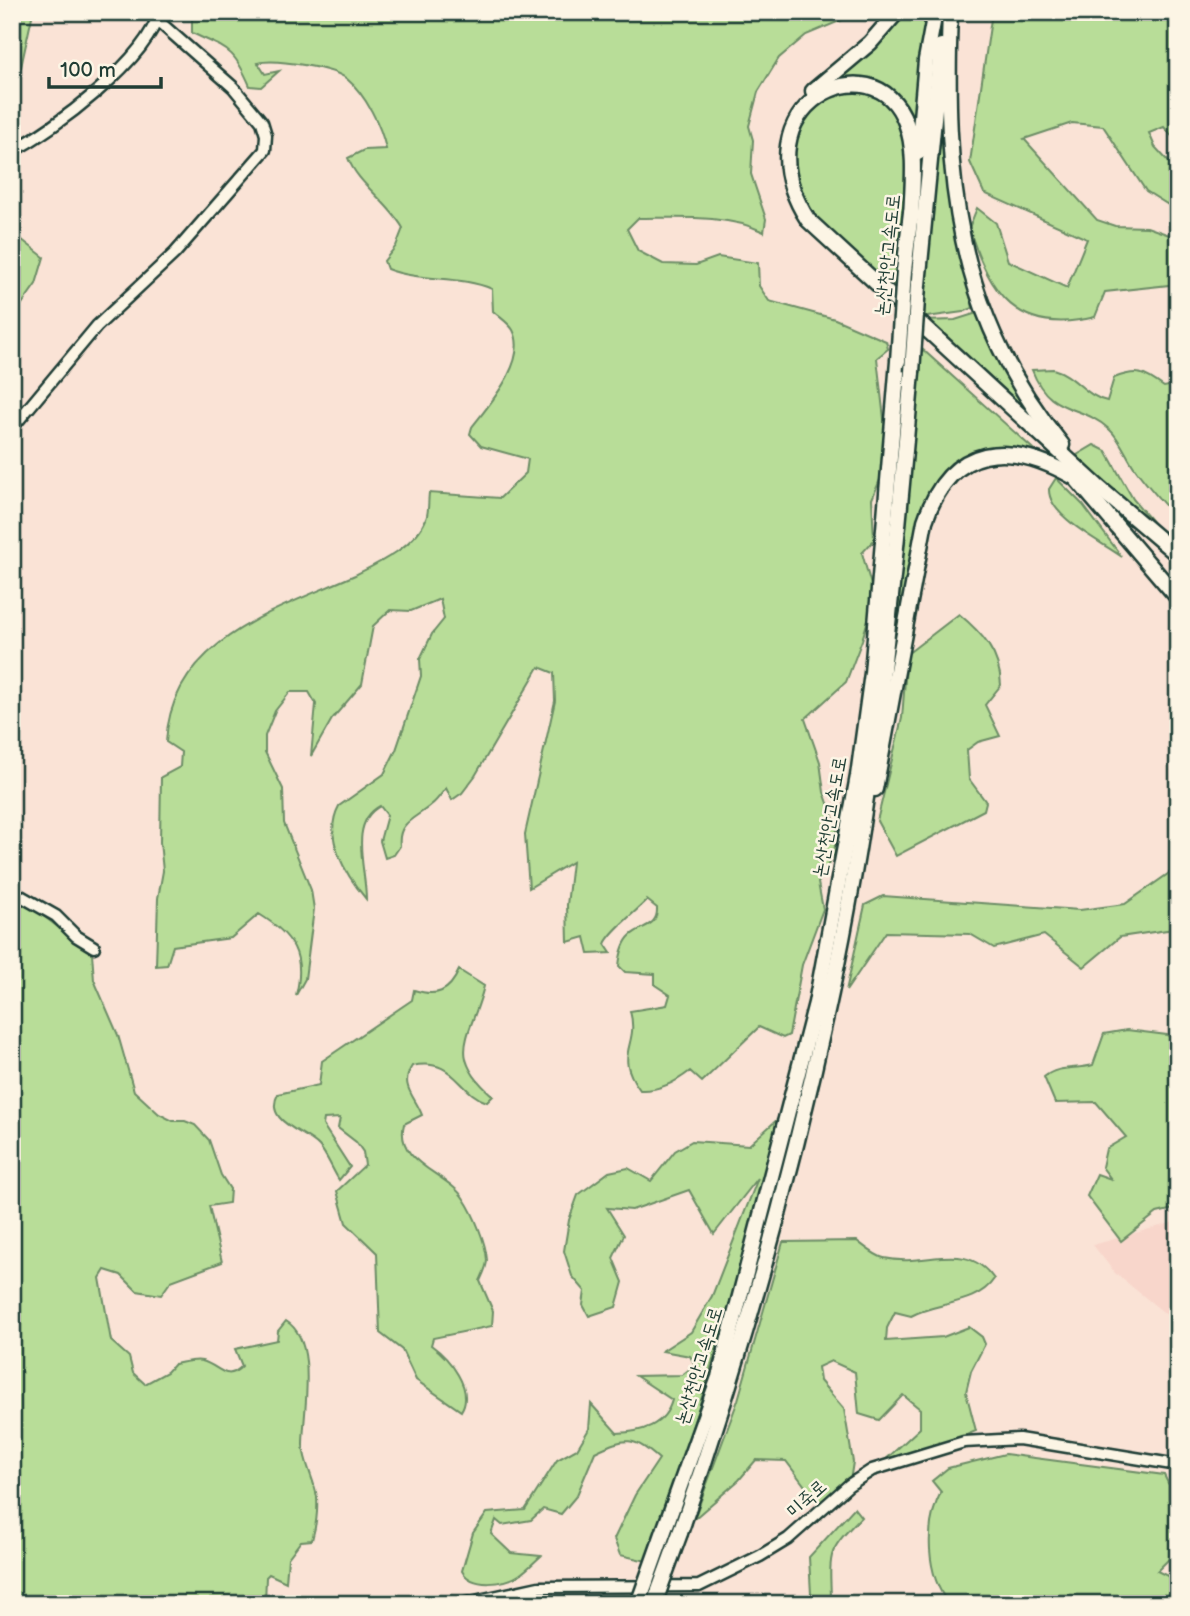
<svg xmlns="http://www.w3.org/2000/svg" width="1190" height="1616" viewBox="0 0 1190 1616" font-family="'Balsamiq Sans','Poor Story',sans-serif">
<rect width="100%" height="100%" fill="#fae3d6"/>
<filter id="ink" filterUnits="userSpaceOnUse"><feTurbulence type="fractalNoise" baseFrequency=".0143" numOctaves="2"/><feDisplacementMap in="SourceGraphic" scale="14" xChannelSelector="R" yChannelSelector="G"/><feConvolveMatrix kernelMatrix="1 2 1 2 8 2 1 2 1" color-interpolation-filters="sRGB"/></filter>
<g filter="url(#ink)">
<path fill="#f8d6cb" d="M1178 1221V1324L1115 1273 1093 1245Z"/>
<g fill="#b8dd98" stroke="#6c8d66" stroke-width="2">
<path d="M12 12H33L21 67 12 71Z"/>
<path d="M192 12H861L806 35 779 58 758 92 749 126 753 140 751 174 766 219 764 232C728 214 677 218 638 218L627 229 638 251 663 264 696 265 718 257 758 263 759 286 769 301 835 319 886 341 888 349 877 358 885 428 882 475 872 499 874 540 862 553 871 585 870 613 862 640 846 682 805 719 820 762 824 792 837 828 834 854 818 883 823 909 802 965 789 1035 783 1038 759 1027 702 1082 690 1071C676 1082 658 1091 640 1090 612 1052 640 1047 630 1011L667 1005 670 995 655 985V974L625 972 619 966C620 956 623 942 631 935 642 925 658 927 657 908L647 900C637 911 609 932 605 944L611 953 589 954 585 937 568 942 567 905 572 862 529 888 525 834 555 701 554 673 539 667 475 776 462 793 452 800 446 788C441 794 437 801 431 805 415 819 397 822 400 846L394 855 385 858 380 841 387 815 380 806C348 823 366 868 366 899 346 875 322 837 339 806L384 774 396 750 421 676 420 659 432 634 444 619 440 599 411 611 390 610 373 626 362 684 332 719 311 756 316 704 309 692H290L275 711 265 736V752L283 789 284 823 311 890 314 909 305 979 296 995C306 955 293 935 259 914L231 938 173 946 167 965 156 966 158 898 163 871 160 842 161 777 180 767 181 752 166 742C171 640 277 610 355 575 379 563 415 546 426 519 429 512 428 500 429 493L500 498 526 473 528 459 481 446 470 434 472 427C489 405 529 360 513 330 509 323 498 316 493 311L492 289C461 275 420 282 387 269L384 261 396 246 403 228C387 201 357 183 348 158L364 150 386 149C381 126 366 95 347 79 334 68 274 58 258 63L265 74 279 71 261 87 250 86C233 47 228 50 192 33Z"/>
<path d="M903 12H929L913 127C903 87 868 89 834 82Z"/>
<path d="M992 12H1178V143L1164 127 1149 133 1155 147 1178 172V211L1146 191 1103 126 1072 123 1024 139 1097 220 1115 226 1147 227 1178 238V284L1105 292 1095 317C1017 336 990 294 969 228L977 208 996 223 1008 261 1067 288 1087 239 984 193 970 162Z"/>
<path d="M851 92C878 93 899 109 906 136 913 163 899 255 896 288L885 277 869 276 806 211 790 158 800 126 819 102Z"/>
<path d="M941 109 950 211 973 308 963 312 927 317 923 315Z"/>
<path d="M12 232 44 257 36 284 12 318Z"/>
<path d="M977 313 997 359 1052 443 923 321 955 320Z"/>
<path d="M921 348 1041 456 1017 448H1002L936 486 888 696Z"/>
<path d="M1053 369C1075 375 1085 396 1107 401L1114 378C1138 369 1143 372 1164 387L1178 384V520C1164 504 1149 488 1136 470 1127 458 1121 440 1110 430 1080 402 1050 417 1032 370Z"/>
<path d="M1094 445 1106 451 1133 499 1160 531 1085 467 1077 455Z"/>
<path d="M1056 478 1083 505 1122 557C1102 542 1048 517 1049 489Z"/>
<path d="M959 614C982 633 1000 653 1001 685L985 705 1000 736 978 742 967 750 969 779 986 802 984 810 896 856 877 821 902 718 907 654Z"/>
<path d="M1178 867V962L1173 959 1174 929 1120 937 1084 967 1044 935 994 948 970 934 886 932 846 991 865 905 883 896 1080 910 1125 904Z"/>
<path d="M21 899 92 953 94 980 118 1035 134 1091 159 1114 173 1121H185L195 1125 209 1140 221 1175 230 1189 229 1203 209 1206 222 1262 171 1281 161 1295 137 1291 121 1275 105 1270 100 1278 111 1341 129 1357 133 1373 145 1384 167 1372 174 1364C182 1363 194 1359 202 1361 220 1366 226 1383 242 1366L235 1349 277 1340 278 1331 286 1321C319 1341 303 1412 303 1445 304 1463 314 1479 317 1497 318 1512 316 1526 312 1540L301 1541 288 1558 286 1582 269 1574 266 1577 265 1604H17L12 1598V902Z"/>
<path d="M459 970 484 986C472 1036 444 1054 493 1096L487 1102C457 1092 455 1057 412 1066 399 1086 415 1096 422 1115L404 1124C394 1163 448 1173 464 1199 474 1214 486 1243 487 1260 487 1267 483 1274 480 1281L493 1311 492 1326 433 1338 431 1345C449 1358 475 1389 461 1411L416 1380 402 1350 380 1333 377 1253 346 1223 337 1191 365 1165 363 1152 356 1142 338 1128 340 1118 324 1119 323 1125 350 1167 339 1180C332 1169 327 1155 319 1146 305 1131 263 1122 278 1094L319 1085 322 1061 412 1000 414 990C436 997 449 993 459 970Z"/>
<path d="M1127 1030 1167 1035 1178 1040V1208L1157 1213 1121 1241 1087 1196 1097 1174 1111 1179 1102 1167 1106 1149 1126 1137 1096 1102 1055 1103 1044 1077C1058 1065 1076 1070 1093 1065L1104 1034Z"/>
<path d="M780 1117C743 1267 699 1416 647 1561L620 1555 614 1539 635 1495 659 1459C633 1436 626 1437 595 1452L577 1495 561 1514 543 1509 531 1520 502 1525 496 1520 491 1534 511 1553 541 1556C534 1562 527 1570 519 1575 505 1584 472 1589 462 1571L473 1533 487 1513 525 1510 557 1460 577 1449 589 1429 591 1404 617 1433C641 1432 665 1426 672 1400L636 1376 682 1375 695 1365 690 1356 662 1351 691 1332 712 1296 758 1178 714 1234 689 1190 632 1210 607 1208 624 1235 613 1258 623 1282 616 1307 589 1316 583 1305 585 1291 572 1276 564 1251 569 1220 578 1195 609 1172 628 1168 651 1181 675 1151 692 1141 749 1145Z"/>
<path d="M857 1241C865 1247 875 1256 884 1258 927 1268 965 1238 994 1279 977 1305 937 1302 911 1316L895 1312 887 1328 886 1341 943 1337 969 1327 982 1337 985 1344 971 1371 966 1392 976 1431 921 1454 884 1461 920 1428V1409L903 1395 879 1420 859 1414 855 1372 831 1361 818 1367 820 1381 844 1409 853 1462 851 1475 820 1506 786 1461 756 1460 739 1480 694 1519 738 1400 783 1242Z"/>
<path d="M1005 1454 1164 1475 1169 1485V1498L1178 1517V1550L1157 1571 1178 1581V1604H949C926 1575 924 1525 941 1492L932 1481 948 1468Z"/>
<path d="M854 1508 861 1517C829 1550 829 1550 831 1596L844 1604H821L811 1594 809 1557Z"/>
</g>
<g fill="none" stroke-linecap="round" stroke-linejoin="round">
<defs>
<g id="minor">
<path d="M12 151C54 130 148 59 159 12"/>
<path d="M12 428 97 326 175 253 265 150 266 135 262 122 233 87 157 20"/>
<path d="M12 891 56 916 76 936 94 947"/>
<path d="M461 1604 539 1587 699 1586 760 1556 788 1539 849 1485 872 1470 964 1442 1019 1439 1178 1465"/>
</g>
<g id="highway">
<path d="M950 12C944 175 954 313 1062 445"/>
<path d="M813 91 870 43 897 12"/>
<path d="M918 153 926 60 935 12"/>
<path d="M911 219C912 189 917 151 906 123 875 37 735 106 808 220L1097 486 1178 555"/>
<path d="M904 271 911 212"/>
<path d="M918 285 941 46"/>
<path d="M1072 474 1178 598"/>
<path d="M875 789 925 521C951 443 1010 440 1074 477"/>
<path d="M665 1528 719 1377 816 1003 858 776 872 673 898 361"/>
<path d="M680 1533C742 1357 792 1176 831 993 875 789 894 580 912 372"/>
</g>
</defs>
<use href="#minor" stroke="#1f3d34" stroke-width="15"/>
<use href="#highway" stroke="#1f3d34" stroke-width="19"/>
<use href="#minor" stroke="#fcf5e5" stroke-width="10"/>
<use href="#highway" stroke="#fcf5e5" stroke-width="14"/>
<defs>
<g id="highway-bridge">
<path d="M898 361 904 271"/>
<path d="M912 372 918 285"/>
<path d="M638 1604 665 1528"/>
<path d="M654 1604 680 1533"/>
</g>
</defs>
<use href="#highway-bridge" stroke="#1f3d34" stroke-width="19" stroke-linecap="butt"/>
<use href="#highway-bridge" stroke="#fcf5e5" stroke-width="14"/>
</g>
</g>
<g text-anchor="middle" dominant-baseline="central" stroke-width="5" stroke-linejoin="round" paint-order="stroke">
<g font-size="19" fill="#1f3d34" stroke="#fcf5e5">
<text transform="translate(888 255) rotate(-84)">논산천안고속도로</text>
<text transform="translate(830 817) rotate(-80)">논산천안고속도로</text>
<text transform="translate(699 1366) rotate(-73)">논산천안고속도로</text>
<text transform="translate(807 1499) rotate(-42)">미죽로</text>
</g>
</g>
<rect width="1190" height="1616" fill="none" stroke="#fcf5e5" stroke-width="42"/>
<rect x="21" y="21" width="1148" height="1574" fill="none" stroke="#1f3d34" stroke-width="2.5" filter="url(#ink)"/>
<path d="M49 77v10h112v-10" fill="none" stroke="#1f3d34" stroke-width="3.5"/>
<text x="60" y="77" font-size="21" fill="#1f3d34" stroke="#fcf5e5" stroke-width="5" paint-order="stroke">100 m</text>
</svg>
